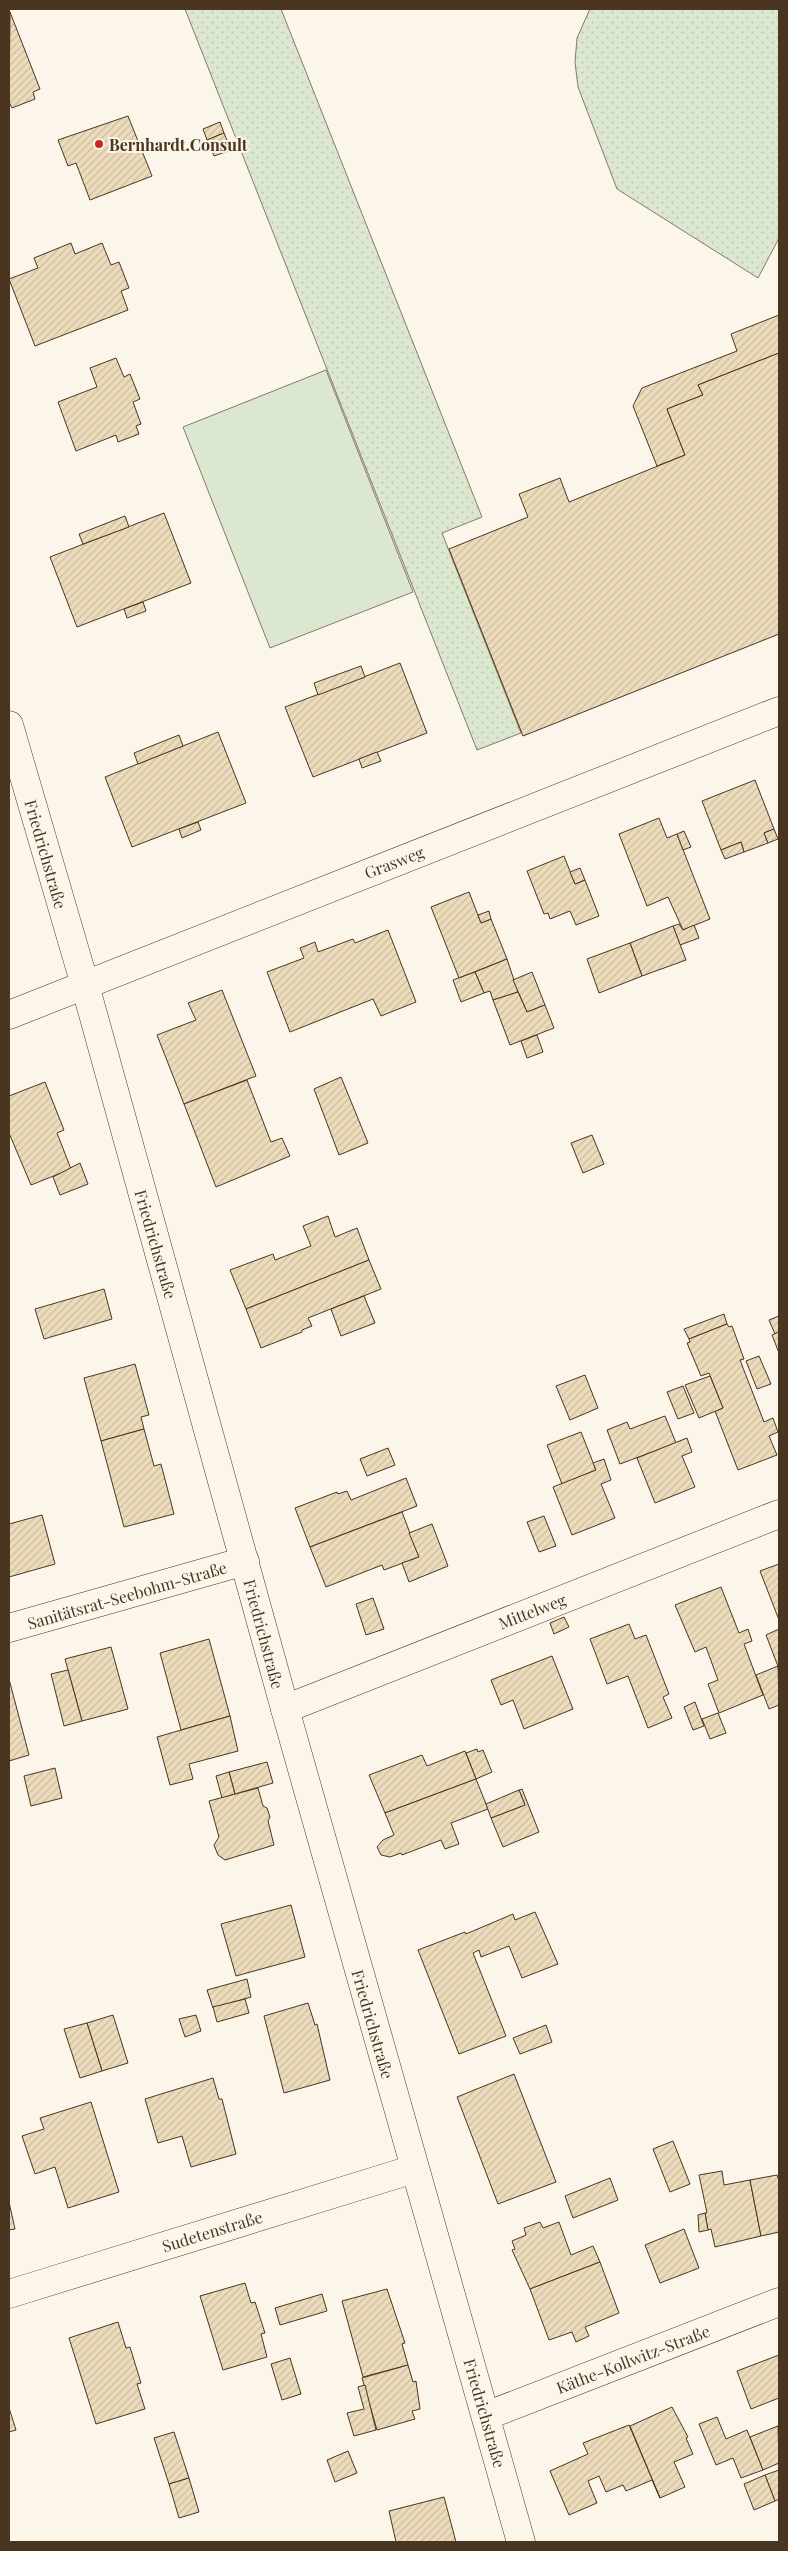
<svg xmlns="http://www.w3.org/2000/svg" width="788" height="2551" viewBox="0 0 788 2551" font-family="'Playfair Display',serif">
<defs>
<pattern id="grass-dots" width="8" height="8" patternUnits="userSpaceOnUse" patternTransform="scale(1.25)"><rect width="8" height="8" fill="#dce7d0"/><path d="M2 2h.1M6 6h.1" fill="none" stroke="#bec7b2" stroke-width="1.8" stroke-linecap="round"/></pattern>
<pattern id="building-hatch" width="6" height="6" patternUnits="userSpaceOnUse" patternTransform="scale(1.25)"><rect width="6" height="6" fill="#ecdcbc"/><path d="M-1 1l2-2M0 6l6-6M5 7l2-2" fill="none" stroke="#ccbda1"/></pattern>
</defs>
<rect width="100%" height="100%" fill="#fbf6e9"/>
<g fill="url(#grass-dots)" stroke="#887966">
<path d="M185 9H281L482 517 442 533 521 733 477 750Z"/>
<path d="M590 9H779V238L758 278 617 189 578 87 575 62 577 38Z"/>
</g>
<path fill="#dce7d0" stroke="#887966" d="M326 370 413 592 270 648 183 427Z"/>
<g fill="url(#building-hatch)" stroke="#4a3520">
<path d="M10 12 40 89 33 92 35 99 12 108 9 102Z"/>
<path d="M128 116 152 176 90 200 76 163 68 166 58 140Z"/>
<path d="M220 122 224 133 207 140 203 129Z"/>
<path d="M224 133 231 150 214 156 207 140Z"/>
<path d="M71 243 75 254 102 243 111 265 119 262 129 288 121 291 128 310 35 346 9 279 38 268 34 258Z"/>
<path d="M779 315V353L698 385 703 395 667 409 685 455 657 466 633 406 642 388 737 351 731 334Z"/>
<path d="M779 353V634L523 736 449 549 528 517 519 494 560 478 569 502 685 455 667 409 703 395 698 385Z"/>
<path d="M116 358 124 377 130 374 140 399 133 402 141 424 136 426 139 434 118 442 116 435 76 451 58 402 97 387 90 368Z"/>
<path d="M164 513 191 583 77 627 50 557Z"/>
<path d="M125 516 129 527 83 544 79 534Z"/>
<path d="M143 602 146 611 127 618 124 609Z"/>
<path d="M400 663 427 733 313 777 285 707Z"/>
<path d="M361 666 365 677 318 695 314 683Z"/>
<path d="M218 732 246 803 132 847 105 777Z"/>
<path d="M179 735 183 746 138 764 134 753Z"/>
<path d="M377 752 381 761 362 768 359 759Z"/>
<path d="M755 780 774 829 764 833 768 843 744 852 741 842 721 850 702 801Z"/>
<path d="M659 818 667 838 677 834 710 919 683 930 668 897 647 906 619 834Z"/>
<path d="M198 822 201 830 182 838 179 829Z"/>
<path d="M774 829 778 839 768 843 764 833Z"/>
<path d="M684 831 691 847 683 850 677 834Z"/>
<path d="M741 842 744 852 725 859 721 850Z"/>
<path d="M564 856 575 884 585 880 599 916 576 925 570 911 550 919 548 913 544 914 527 871Z"/>
<path d="M580 868 585 880 575 884 570 872Z"/>
<path d="M469 892 481 923 491 919 507 959 459 978 431 907Z"/>
<path d="M489 911 491 919 481 923 478 915Z"/>
<path d="M679 924 683 930 694 925 699 938 680 945 673 926Z"/>
<path d="M673 926 686 960 642 976 630 943Z"/>
<path d="M388 930 416 1002 381 1016 373 999 290 1032 267 972 304 958 300 948 315 942 318 952 353 939 355 943Z"/>
<path d="M630 943 642 976 599 993 587 959Z"/>
<path d="M507 959 518 992 493 1000 490 991 484 993 475 972Z"/>
<path d="M475 972 484 993 461 1002 453 980Z"/>
<path d="M532 972 545 1005 527 1012 513 980Z"/>
<path d="M222 990 256 1076 184 1104 157 1035 196 1020 188 1003Z"/>
<path d="M518 992 527 1012 545 1005 554 1028 510 1045 493 1000Z"/>
<path d="M537 1035 543 1052 527 1058 521 1041Z"/>
<path d="M341 1077 368 1143 339 1155 314 1089Z"/>
<path d="M247 1080 271 1142 282 1138 290 1156 216 1187 184 1104Z"/>
<path d="M45 1082 64 1130 57 1133 71 1169 31 1185 9 1133V1096Z"/>
<path d="M592 1135 604 1164 583 1173 571 1143Z"/>
<path d="M80 1163 88 1184 60 1195 53 1177Z"/>
<path d="M328 1216 335 1237 357 1228 369 1260 246 1309 230 1270 273 1254 275 1260 311 1246 303 1226Z"/>
<path d="M369 1260 381 1289 308 1318 312 1326 302 1330V1332L261 1348 246 1309Z"/>
<path d="M104 1289 112 1319 44 1339 35 1309Z"/>
<path d="M364 1296 375 1323 341 1336 331 1309Z"/>
<path d="M724 1314 727 1324 689 1339 684 1329Z"/>
<path d="M779 1316V1332L775 1334 769 1320Z"/>
<path d="M727 1324 729 1327 732 1326 744 1359 740 1360 764 1422 773 1418 778 1432 769 1436 777 1455 738 1470 715 1411 723 1408 709 1373 701 1376 687 1343 690 1342 689 1339Z"/>
<path d="M779 1332V1353L772 1335Z"/>
<path d="M759 1356 771 1384 757 1389 746 1361Z"/>
<path d="M135 1364 149 1415 141 1417 144 1429 101 1441 84 1378Z"/>
<path d="M585 1375 598 1408 570 1420 556 1386Z"/>
<path d="M710 1376 723 1408 699 1418 685 1385Z"/>
<path d="M683 1386 694 1413 678 1419 667 1392Z"/>
<path d="M665 1416 676 1443 620 1464 607 1430 627 1422 630 1429Z"/>
<path d="M144 1429 154 1466 161 1464 174 1514 124 1527 101 1441Z"/>
<path d="M581 1432 596 1470 562 1484 547 1445Z"/>
<path d="M687 1438 692 1452 682 1456 695 1487 655 1503 637 1458Z"/>
<path d="M388 1448 395 1465 367 1476 360 1459Z"/>
<path d="M604 1459 611 1480 601 1484 615 1518 572 1535 553 1487 596 1470 593 1463Z"/>
<path d="M406 1478 417 1506 310 1547 295 1508 337 1492 338 1494 347 1491 351 1500Z"/>
<path d="M402 1512 419 1557 384 1570 382 1565 326 1587 310 1547Z"/>
<path d="M42 1515 55 1564 9 1577V1524Z"/>
<path d="M544 1516 556 1546 539 1552 527 1522Z"/>
<path d="M432 1524 448 1566 409 1582 402 1563 419 1557 409 1533Z"/>
<path d="M779 1564V1620L760 1571Z"/>
<path d="M721 1587 739 1633 748 1629 752 1641 744 1644 763 1695 719 1713 708 1684 718 1680 706 1647 695 1652 675 1605Z"/>
<path d="M373 1598 384 1629 366 1635 356 1604Z"/>
<path d="M564 1617 569 1627 554 1634 550 1623Z"/>
<path d="M629 1624 635 1639 646 1635 669 1694 663 1697 672 1718 648 1728 628 1676 607 1684 590 1639Z"/>
<path d="M779 1629V1669L766 1635Z"/>
<path d="M209 1639 230 1716 181 1730 160 1653Z"/>
<path d="M111 1647 128 1709 82 1721 65 1659Z"/>
<path d="M552 1656 573 1709 524 1729 513 1700 501 1705 491 1680Z"/>
<path d="M778 1666 779 1705 769 1709 756 1675Z"/>
<path d="M68 1670 82 1721 64 1726 51 1674Z"/>
<path d="M9 1679 29 1755 9 1761Z"/>
<path d="M695 1702 704 1726 693 1730 684 1707Z"/>
<path d="M718 1713 726 1733 710 1739 702 1719Z"/>
<path d="M230 1716 238 1751 189 1764 193 1779 170 1785 157 1737Z"/>
<path d="M477 1749 478 1752 483 1750 492 1772 476 1779 466 1753Z"/>
<path d="M465 1751 476 1779 385 1813 369 1775 422 1755 427 1766Z"/>
<path d="M267 1762 273 1783 235 1794 229 1772Z"/>
<path d="M55 1768 62 1798 31 1806 24 1776Z"/>
<path d="M229 1772 235 1794 222 1798 216 1776Z"/>
<path d="M476 1779 488 1809 451 1823 459 1844 445 1849 441 1840 402 1855 401 1853 390 1857 381 1855 377 1847 383 1840 394 1835 385 1813Z"/>
<path d="M258 1788 263 1806 267 1808 270 1817 268 1821 274 1845 225 1860 218 1855 214 1845 219 1837 209 1801Z"/>
<path d="M522 1789 539 1832 503 1847 491 1818 525 1805 519 1790Z"/>
<path d="M519 1790 525 1805 491 1818 486 1804Z"/>
<path d="M291 1905 305 1957 236 1976 221 1924Z"/>
<path d="M535 1912 558 1964 522 1978 509 1946 481 1957 479 1950 473 1953 506 2036 459 2054 418 1950 465 1932 466 1934 513 1914 515 1920Z"/>
<path d="M247 1979 251 1997 213 2008 207 1990Z"/>
<path d="M245 1999 249 2013 217 2022 213 2007Z"/>
<path d="M308 2003 315 2025 317 2024 330 2080 284 2093 264 2016Z"/>
<path d="M113 2015 128 2063 102 2071 87 2023Z"/>
<path d="M196 2015 201 2031 185 2037 179 2019Z"/>
<path d="M87 2023 102 2071 80 2078 64 2029Z"/>
<path d="M546 2025 552 2042 520 2054 513 2038Z"/>
<path d="M514 2074 556 2182 498 2204 457 2097Z"/>
<path d="M213 2078 219 2099H222L236 2154 191 2167 182 2136 158 2143 145 2099Z"/>
<path d="M91 2102 119 2192 68 2208 55 2167 35 2174 22 2136 44 2129 40 2118Z"/>
<path d="M673 2141 690 2184 670 2192 653 2149Z"/>
<path d="M722 2171 724 2185 750 2180 761 2236 715 2247 711 2229 708 2230 705 2213H707L699 2175Z"/>
<path d="M777 2175 779 2180V2232L761 2236 750 2180Z"/>
<path d="M610 2178 618 2200 573 2218 565 2196Z"/>
<path d="M9 2202 15 2229 9 2230Z"/>
<path d="M705 2213 708 2230 699 2232 698 2215Z"/>
<path d="M540 2222 543 2228 559 2222 571 2255 593 2246 600 2262 530 2289 512 2250 515 2249 512 2241 526 2235 524 2228Z"/>
<path d="M684 2229 699 2268 660 2283 645 2245Z"/>
<path d="M600 2262 619 2313 585 2327 589 2336 576 2342 572 2332 549 2340 530 2289Z"/>
<path d="M245 2283 251 2303 255 2302 265 2333 261 2334 267 2357 223 2370 200 2296Z"/>
<path d="M387 2289 405 2343 402 2344 408 2365 363 2377 342 2301Z"/>
<path d="M322 2294 327 2311 280 2325 275 2308Z"/>
<path d="M118 2322 126 2348 130 2347 141 2383 137 2384 145 2409 96 2424 69 2338Z"/>
<path d="M779 2355V2398L751 2409 737 2371Z"/>
<path d="M290 2358 301 2394 282 2400 271 2364Z"/>
<path d="M408 2365 413 2382 416 2381 420 2409 412 2411 415 2419 377 2430 362 2378Z"/>
<path d="M365 2385 376 2430 354 2436 347 2413 364 2409 358 2387Z"/>
<path d="M672 2407 688 2437 686 2438 693 2454 674 2462 685 2487 660 2498 630 2426Z"/>
<path d="M9 2408 16 2430 9 2432Z"/>
<path d="M717 2417 726 2439 747 2430 763 2470 741 2478 733 2458 716 2465 699 2424Z"/>
<path d="M629 2425 660 2498 652 2480 626 2491 623 2485 606 2492 599 2476 588 2481 597 2503 569 2515 550 2471 588 2454 583 2443Z"/>
<path d="M778 2426 779 2463 763 2470 750 2437Z"/>
<path d="M174 2432 189 2478 169 2484 154 2438Z"/>
<path d="M348 2451 357 2473 335 2482 327 2460Z"/>
<path d="M779 2470V2499L775 2501 765 2475Z"/>
<path d="M765 2475 775 2501 754 2510 744 2484Z"/>
<path d="M189 2478 199 2512 179 2518 169 2484Z"/>
<path d="M444 2497 456 2542H396L389 2511Z"/>
</g>
<g fill="none" stroke-linecap="round" stroke-linejoin="round">
<defs>
<g id="minor">
<path d="M9 725 85 985 285 1709 521 2542"/>
<path d="M9 1015 779 711"/>
<path d="M9 1628 245 1561"/>
<path d="M285 1709 779 1514"/>
<path d="M9 2294 414 2169"/>
<path d="M486 2416 779 2302"/>
</g>
</defs>
<use href="#minor" stroke="#4a3520" stroke-width="29"/>
<use href="#minor" stroke="#fbf6e9" stroke-width="28"/>
</g>
<circle fill="#c62828" stroke="#fbf6e9" stroke-width="2" cx="99" cy="144" r="5"/>
<g text-anchor="middle" dominant-baseline="central" stroke-width="4" stroke-linejoin="round" paint-order="stroke">
<g font-size="16" font-weight="bold" fill="#4a3520" stroke="#fbf6e9" text-anchor="start">
<text x="109" y="144">Bernhardt.Consult</text>
</g>
<g font-size="16" fill="#4a3520" stroke="#fbf6e9">
<text transform="translate(46 854) rotate(74)">Friedrichstraße</text>
<text transform="translate(394 862) rotate(-21)">Grasweg</text>
<text transform="translate(156 1244) rotate(74)">Friedrichstraße</text>
<text transform="translate(127 1595) rotate(-16)">Sanitätsrat-Seebohm-Straße</text>
<text transform="translate(532 1611) rotate(-21)">Mittelweg</text>
<text transform="translate(264 1634) rotate(75)">Friedrichstraße</text>
<text transform="translate(373 2024) rotate(74)">Friedrichstraße</text>
<text transform="translate(212 2231) rotate(-17)">Sudetenstraße</text>
<text transform="translate(633 2359) rotate(-21)">Käthe-Kollwitz-Straße</text>
<text transform="translate(485 2413) rotate(74)">Friedrichstraße</text>
</g>
</g>
<rect width="788" height="2551" fill="none" stroke="#4a3520" stroke-width="20"/>
</svg>
